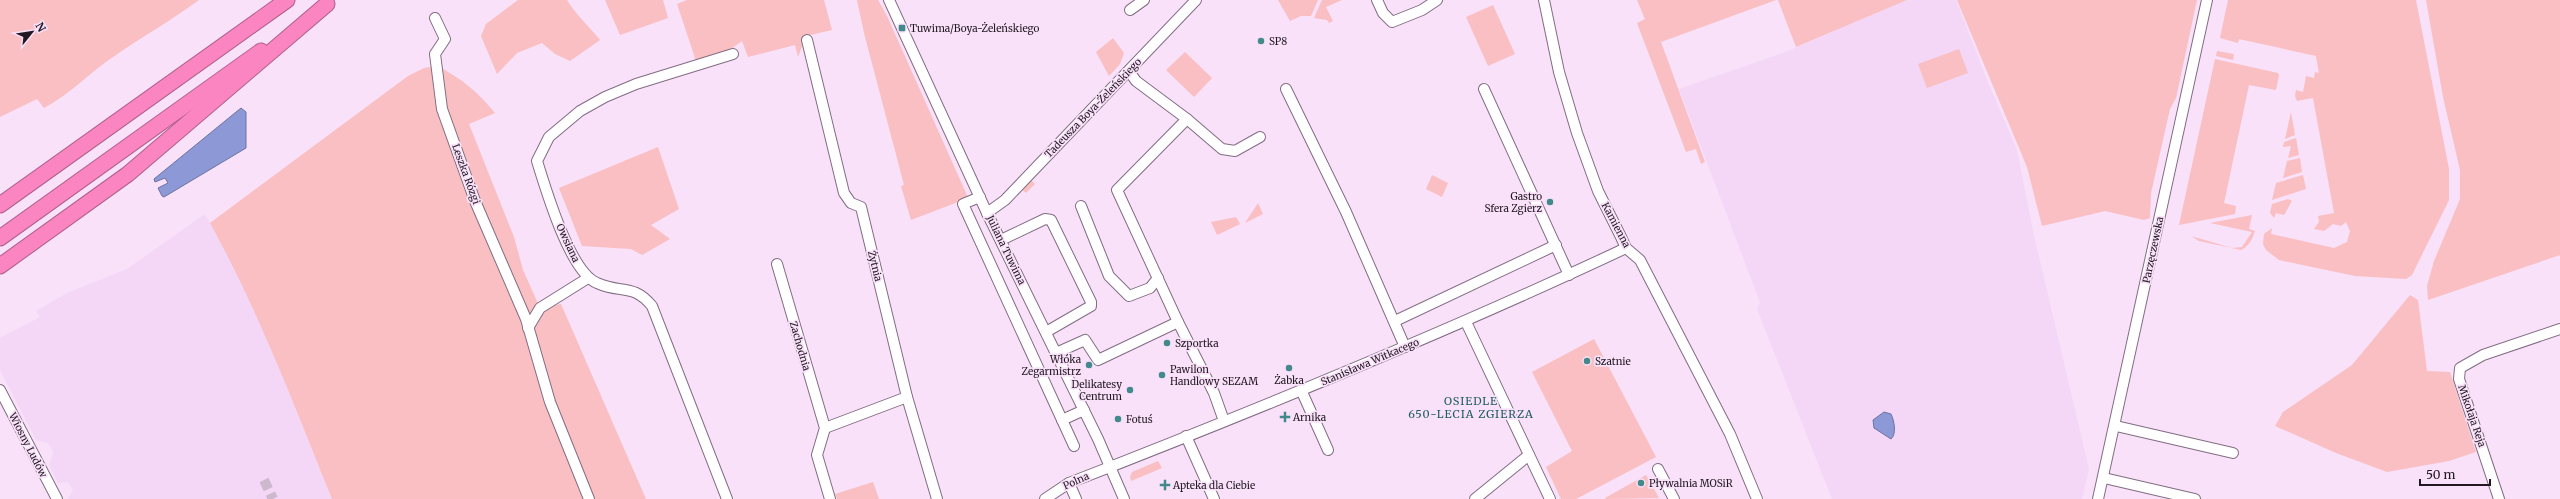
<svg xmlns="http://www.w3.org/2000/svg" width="2560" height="499" viewBox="0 0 2560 499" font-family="Merriweather,serif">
<rect width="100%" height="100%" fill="#f8e1f9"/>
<g fill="#f4d7f6">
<path d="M1907 0H1956L1987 80 2017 150 2033 231 2089 469 2082 499H1832L1757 309 1760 302 1679 89 1783 53Z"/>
<path d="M205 214 237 271 270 343 332 499H68L73 490 70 485 68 482 58 483 49 465 53 453 51 448 48 443 36 440 0 370V338L40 317 36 311 67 293 127 269Z"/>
</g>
<g fill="#f9bfc2">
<path d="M0 0H199C172 20 143 36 116 55 91 71 71 94 44 108L37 99 0 117Z"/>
<path d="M518 0H567C576 15 589 26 600 40L570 61 555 54 542 43 517 53 497 74 481 36 486 24Z"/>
<path d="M605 0H663L668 18 620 35Z"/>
<path d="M687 0H824L832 30 806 36 798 57 795 45 748 57 742 41 731 49 696 61 677 4Z"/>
<path d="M857 0H878L887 16 970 202 963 204 958 202 911 220 901 186 904 185 864 33Z"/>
<path d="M1278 0H1318L1311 16H1301L1290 21Z"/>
<path d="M1322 0H1342L1326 7 1333 21 1329 23 1327 20 1314 18Z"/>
<path d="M1637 0H1776L1661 42 1705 162 1701 164 1696 149 1686 152 1637 23 1645 19Z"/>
<path d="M1778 0H1907L1796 47Z"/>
<path d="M1957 0H2197L2176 98 2170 109 2151 193 2150 218 2144 220 2105 211 2042 226 2027 167Z"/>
<path d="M2228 0H2416L2449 169V200L2412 275 2406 279 2355 276 2279 260 2266 250 2263 244 2264 234 2272 228 2271 234 2334 248 2347 242 2350 231 2346 222 2341 226 2333 224 2324 231 2314 229 2319 222 2318 216 2334 213 2313 98 2297 101 2295 96 2296 90 2303 92 2306 76 2314 78 2315 72 2319 73 2316 56 2239 39 2238 43 2220 38Z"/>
<path d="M2426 0H2560V255L2428 300 2427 286 2434 261 2460 199V170L2443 97Z"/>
<path d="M1493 5 1515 54 1488 66 1466 17Z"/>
<path d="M1113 38 1124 53 1120 64 1109 76 1096 52Z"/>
<path d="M1959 49 1968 73 1927 88 1918 64Z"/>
<path d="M2217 51 2234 54 2233 60 2216 56Z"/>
<path d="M1185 52 1212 78 1194 97 1166 70Z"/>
<path d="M2215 59 2278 73 2279 75 2276 90 2249 85 2224 203 2236 206 2235 214 2179 225Z"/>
<path d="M437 66C461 78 478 92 495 113L469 124 514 237 523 270 540 308 561 304 646 499H332C294 405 259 312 210 223L408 76 424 68Z"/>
<path d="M2291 112 2295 135 2285 139Z"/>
<path d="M2296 138 2299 155 2288 158 2291 146 2283 147 2284 142Z"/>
<path d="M658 147 679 209 651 225 670 239 642 255 631 249 582 246 559 188Z"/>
<path d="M2300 158 2302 172 2283 178 2287 161Z"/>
<path d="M1432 175 1448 183 1442 197 1426 189Z"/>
<path d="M2303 175 2306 189 2272 200 2276 183Z"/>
<path d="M1031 180 1035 184 1026 193 1022 190Z"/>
<path d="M2288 199 2292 201 2284 215 2276 213 2274 218 2270 213 2272 204Z"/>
<path d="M1258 203 1263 214 1245 223Z"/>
<path d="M2252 215 2249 229 2255 231C2252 240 2249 246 2241 250L2199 241 2191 236 2232 248 2242 247 2252 232 2210 223Z"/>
<path d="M1236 217 1240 224 1217 235 1211 222Z"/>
<path d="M2410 295 2418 300 2427 371 2450 372 2476 452 2449 461 2387 472 2336 453 2275 426 2283 412 2352 365Z"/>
<path d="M1594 339 1656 457 1576 499H1561L1546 467 1572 451 1532 372Z"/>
<path d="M1158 461 1162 468 1131 481 1130 477 1132 472Z"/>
<path d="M1646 475 1659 498 1606 499 1605 498Z"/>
<path d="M873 482 879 499H837L835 494Z"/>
</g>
<g fill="#8c99d6" stroke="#6c72a0">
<path d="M241 108 246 112V148L164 197 162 196 158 188 168 183 165 178 155 182 154 179Z"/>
<path d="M1884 412 1891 414C1894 420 1897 434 1891 439L1874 428 1873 420Z"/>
</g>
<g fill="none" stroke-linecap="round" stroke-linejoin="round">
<path stroke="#cdb9ce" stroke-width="10" stroke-dasharray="10 5" stroke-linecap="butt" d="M264 480 273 499"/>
<defs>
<g id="minor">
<path d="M889 0 987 213 1098 439 1124 499"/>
<path d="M1377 0 1383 13 1392 22 1422 10 1437 0"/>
<path d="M1544 0 1559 72 1577 133 1598 191 1621 237 1626 248 1640 260 1730 434 1757 499"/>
<path d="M1130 10 1144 0"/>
<path d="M435 18 445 39 435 54 442 109 475 201 526 319 550 402 589 499"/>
<path d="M807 40 844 193 851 203 861 207 907 397 937 499"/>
<path d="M1129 71 1136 81 1187 119 1117 190 1178 322 1214 393 1224 421"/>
<path d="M1286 89 1346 212 1405 347"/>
<path d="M1484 89 1569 275"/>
<path d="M1187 119 1222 149 1235 151 1260 137"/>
<path d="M980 197 963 204 1074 446"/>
<path d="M1081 206 1109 276 1129 296 1150 288 1158 278"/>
<path d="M987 213 1005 200 1196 0"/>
<path d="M1001 240 1045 219 1051 220 1091 302V306L1046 332"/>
<path d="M777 264 825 428 817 455 830 499"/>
<path d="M1395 321 1556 245"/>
<path d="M1466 322 1550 499"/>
<path d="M528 328 540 308 588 278"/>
<path d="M1056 353 1085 340 1098 360 1178 322"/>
<path d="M0 390 57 499"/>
<path d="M1302 392 1328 450"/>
<path d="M1062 420 1084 410"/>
<path d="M2116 426 2233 453"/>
<path d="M825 428 907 397"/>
<path d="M1186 436 1214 499"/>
<path d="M1658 469 1674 499"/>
<path d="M2104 478 2195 499"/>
<path d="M1069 483 1076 499"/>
<path d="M727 499 652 306C633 283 621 294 597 283 570 272 546 190 537 161L549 137 580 111 605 97 636 84 733 54"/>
<path d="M1045 499 1069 483C1257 410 1443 334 1626 248"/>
<path d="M1475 499 1529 455"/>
<path d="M2098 499 2207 0"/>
<path d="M2499 499 2459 379 2460 368 2483 355 2560 329"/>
</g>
<g id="highway">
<path d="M0 205 287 0"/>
<path d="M0 238 261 51"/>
<path d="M0 266 128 174 327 4"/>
</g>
</defs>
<use href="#minor" stroke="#826d83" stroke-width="12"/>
<use href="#highway" stroke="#ae5f89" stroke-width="17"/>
<use href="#minor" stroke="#fff" stroke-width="10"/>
<use href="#highway" stroke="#fa85c1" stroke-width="15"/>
</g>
<g fill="#41898b" stroke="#f8e1f9" stroke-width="1.5">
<rect x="898" y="24" width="8" height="8" rx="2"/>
<circle cx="1261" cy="41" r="4"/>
<circle cx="1550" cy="202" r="4"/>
<circle cx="1167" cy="343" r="4"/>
<circle cx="1587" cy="361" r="4"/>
<circle cx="1089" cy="365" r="4"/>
<circle cx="1289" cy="368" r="4"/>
<circle cx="1162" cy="375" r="4"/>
<circle cx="1130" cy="390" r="4"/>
<path d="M1283 411h4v4h4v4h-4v4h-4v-4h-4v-4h4z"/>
<circle cx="1118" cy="419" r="4"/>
<circle cx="1641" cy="483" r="4"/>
<path d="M1163 479h4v4h4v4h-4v4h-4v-4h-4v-4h4z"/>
</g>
<g text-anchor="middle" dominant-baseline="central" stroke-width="3.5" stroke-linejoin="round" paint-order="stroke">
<g font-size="10" fill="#211821" stroke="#f8e1f9" text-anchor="start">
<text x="910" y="28">Tuwima/Boya-Żeleńskiego</text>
<text x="1269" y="41">SP8</text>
<text x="1542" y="196" text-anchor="end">Gastro<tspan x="1542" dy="12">Sfera Zgierz</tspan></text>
<text x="1175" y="343">Szportka</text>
<text x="1081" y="359" text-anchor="end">Włóka<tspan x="1081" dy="12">Zegarmistrz</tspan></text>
<text x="1595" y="361">Szatnie</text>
<text x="1170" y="369">Pawilon<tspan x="1170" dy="12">Handlowy SEZAM</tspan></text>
<text x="1289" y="380" text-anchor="middle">Żabka</text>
<text x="1122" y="384" text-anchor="end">Delikatesy<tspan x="1122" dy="12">Centrum</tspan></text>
<text x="1293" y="417">Arnika</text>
<text x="1126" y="419">Fotuś</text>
<text x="1649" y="483">Pływalnia MOSiR</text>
<text x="1173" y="485">Apteka dla Ciebie</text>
</g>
<g font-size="10" fill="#211821" stroke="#f8e1f9">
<text transform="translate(1093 108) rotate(-46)">Tadeusza Boya-Żeleńskiego</text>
<text transform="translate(466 174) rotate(70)">Leszka Rózgi</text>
<text transform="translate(1616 225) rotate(62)">Kamienna</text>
<text transform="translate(568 243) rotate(65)">Owsiana</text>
<text transform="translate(1006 250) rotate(64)">Juliana Tuwima</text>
<text transform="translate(2153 250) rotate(-78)">Parzęczewska</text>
<text transform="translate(875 266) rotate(76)">Żytnia</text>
<text transform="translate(800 346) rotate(74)">Zachodnia</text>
<text transform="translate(1370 362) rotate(-23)">Stanisława Witkacego</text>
<text transform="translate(2472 416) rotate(71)">Mikołaja Reja</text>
<text transform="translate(28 445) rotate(63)">Wiosny Ludów</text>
<text transform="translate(1076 481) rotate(-24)">Polna</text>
</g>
<g font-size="11" letter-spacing="1" fill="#225d5f" stroke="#f8e1f9">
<text x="1471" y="401">OSIEDLE<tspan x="1471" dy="13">650-LECIA ZGIERZA</tspan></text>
</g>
</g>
<g transform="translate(32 32) rotate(60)" stroke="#f8e1f9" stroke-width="3" paint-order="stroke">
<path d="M0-3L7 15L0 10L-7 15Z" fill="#211821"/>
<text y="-6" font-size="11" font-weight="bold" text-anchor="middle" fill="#211821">N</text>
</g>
<path d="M2420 479v6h70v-6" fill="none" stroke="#211821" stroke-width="2"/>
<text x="2426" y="479" font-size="12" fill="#211821" stroke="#f8e1f9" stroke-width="3" paint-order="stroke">50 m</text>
</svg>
